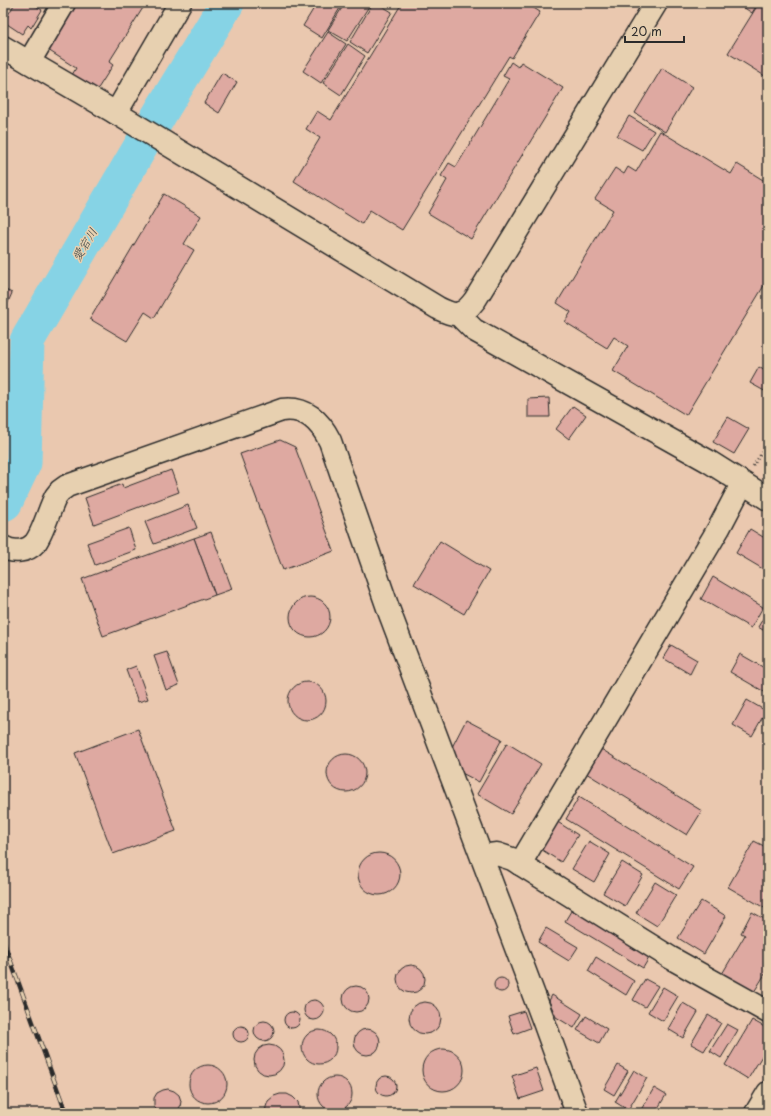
<svg xmlns="http://www.w3.org/2000/svg" width="771" height="1116" viewBox="0 0 771 1116" font-family="'Playpen Sans','Klee One',sans-serif">
<rect width="100%" height="100%" fill="#eac8af"/>
<filter id="ink" filterUnits="userSpaceOnUse"><feTurbulence type="fractalNoise" baseFrequency=".025" numOctaves="2"/><feDisplacementMap in="SourceGraphic" scale="8" xChannelSelector="R" yChannelSelector="G"/><feConvolveMatrix kernelMatrix="1 2 1 2 8 2 1 2 1" color-interpolation-filters="sRGB"/></filter>
<g filter="url(#ink)">
<g fill="none" stroke-linecap="round" stroke-linejoin="round">
<path stroke="#86d3e5" stroke-width="35" d="M3 504 5 503 24 463 27 341 162 110 227 3"/>
</g>
<g fill="#dea9a1" stroke="#2b2b2b">
<path d="M15 3H31L42 10 31 28 28 25 22 34 4 22Z"/>
<path d="M77 3H146L109 62 113 65 97 90 72 75 76 68 48 50Z"/>
<path d="M317 3H343L322 38 303 26Z"/>
<path d="M345 3H371L347 41 328 30Z"/>
<path d="M373 3H377L392 12 367 53 350 42Z"/>
<path d="M402 3H526L540 12 512 58 509 56 402 230 370 210 362 224 294 181 320 138 306 129 317 111 331 120Z"/>
<path d="M737 3H758L752 13Z"/>
<path d="M759 3H768V78L728 53Z"/>
<path d="M328 32 346 44 321 83 303 71Z"/>
<path d="M348 44 365 56 341 95 323 83Z"/>
<path d="M511 62 518 67 521 62 563 88 471 239 428 213 447 180 441 176 449 163 456 167 509 79 503 76Z"/>
<path d="M662 68 692 87 665 132 635 113Z"/>
<path d="M222 73 237 82 219 113 204 103Z"/>
<path d="M629 116 654 131 642 150 617 136Z"/>
<path d="M660 131 731 174 737 164 768 183V279L686 415 613 371 628 346 614 337 607 348 565 322 571 312 557 303 613 210 595 199 615 168 624 174 628 167 636 172Z"/>
<path d="M164 194 201 216 184 244 194 250 154 318 145 312 127 341 90 319Z"/>
<path d="M3 289 12 293 3 314Z"/>
<path d="M759 367 768 373V393L750 383Z"/>
<path d="M549 398 550 417H528V399Z"/>
<path d="M573 406 586 415 569 439 556 429Z"/>
<path d="M728 417 749 429 734 454 713 442Z"/>
<path d="M280 440 295 447 334 551 283 570 240 454Z"/>
<path d="M171 470 179 492 94 524 85 498 122 484 123 488Z"/>
<path d="M188 505 197 528 154 544 145 522Z"/>
<path d="M129 528 136 550 95 565 87 543Z"/>
<path d="M750 529 768 540V572L736 553Z"/>
<path d="M211 532 232 589 215 595 194 538Z"/>
<path d="M194 538 215 595 103 636 82 579Z"/>
<path d="M440 541 489 571 464 614 414 584Z"/>
<path d="M713 577 763 607 751 628 701 599Z"/>
<circle cx="310" cy="617" r="20"/>
<path d="M768 610V633L758 627Z"/>
<path d="M671 645 697 660 690 674 663 658Z"/>
<path d="M167 652 179 685 166 690 154 656Z"/>
<path d="M740 654 768 670V694L730 672Z"/>
<path d="M136 666 148 699 138 702 126 670Z"/>
<circle cx="307" cy="701" r="19"/>
<path d="M747 700 766 711 752 736 733 725Z"/>
<path d="M466 720 502 739 479 782 456 770 449 753Z"/>
<path d="M138 729 176 831 113 854 75 753Z"/>
<path d="M507 743 541 764 511 814 477 794Z"/>
<path d="M601 749 702 811 687 835 586 773Z"/>
<circle cx="346" cy="773" r="19"/>
<path d="M579 797 693 867 679 889 566 819Z"/>
<path d="M556 821 578 835 561 862 539 848Z"/>
<path d="M589 841 610 854 594 882 572 869Z"/>
<path d="M754 841 768 848V910L728 887Z"/>
<circle cx="379" cy="874" r="21"/>
<path d="M622 862 643 875 625 906 603 893Z"/>
<path d="M655 882 676 895 657 926 636 913Z"/>
<path d="M701 901 726 916 704 954 678 938Z"/>
<path d="M574 906 652 953 643 968 565 921Z"/>
<path d="M752 912 768 921V976L765 974 754 992 722 974 745 935 741 933Z"/>
<path d="M546 928 578 947 569 961 538 942Z"/>
<path d="M596 957 634 981 626 995 588 971Z"/>
<circle cx="411" cy="979" r="14"/>
<circle cx="501" cy="985" r="7"/>
<path d="M645 979 658 986 645 1007 633 1000Z"/>
<circle cx="356" cy="999" r="13"/>
<path d="M663 987 678 996 663 1021 648 1012Z"/>
<path d="M552 995 582 1014 574 1028 556 1017 549 1001Z"/>
<circle cx="314" cy="1010" r="10"/>
<circle cx="425" cy="1018" r="16"/>
<path d="M683 1003 698 1012 683 1038 668 1029Z"/>
<path d="M524 1011 530 1028 514 1034 508 1016Z"/>
<circle cx="292" cy="1020" r="8"/>
<path d="M708 1015 721 1023 704 1051 691 1044Z"/>
<path d="M586 1016 607 1029 599 1043 577 1030Z"/>
<path d="M752 1020 768 1029V1046L748 1079 725 1065Z"/>
<circle cx="264" cy="1031" r="10"/>
<path d="M727 1024 738 1030 721 1058 710 1051Z"/>
<circle cx="241" cy="1034" r="8"/>
<circle cx="367" cy="1042" r="13"/>
<circle cx="319" cy="1047" r="17"/>
<circle cx="269" cy="1060" r="15"/>
<circle cx="443" cy="1070" r="21"/>
<path d="M618 1065 628 1071 614 1095 604 1089Z"/>
<circle cx="208" cy="1084" r="19"/>
<path d="M536 1068 544 1091 520 1099 512 1076Z"/>
<path d="M634 1070 647 1078 628 1110 615 1102Z"/>
<circle cx="386" cy="1086" r="10"/>
<circle cx="335" cy="1094" r="17"/>
<path d="M654 1088 666 1095 655 1113H639Z"/>
<path d="M168 1089 174 1091 179 1095 181 1101 180 1107 176 1113H159L156 1110 154 1105V1098L157 1093 163 1090Z"/>
<path d="M280 1094H287L293 1097 298 1102 300 1113H265L266 1107 268 1101 274 1096Z"/>
</g>
<g fill="none" stroke-linecap="round" stroke-linejoin="round">
<defs>
<g id="minor">
<path d="M3 47 116 113 438 308C456 317 462 317 475 300L656 3"/>
<path d="M29 62 64 3"/>
<path d="M116 113 180 3"/>
<path d="M460 313 462 318 474 330 708 461 768 499"/>
<path d="M3 547C13 553 27 552 35 543 43 533 49 509 56 496L60 491 67 486 282 410C306 407 320 421 330 441L389 611 544 1022 577 1113"/>
<path d="M482 856 497 854 512 859 671 958 768 1012"/>
<path d="M520 864 719 528 742 484"/>
<path d="M756 1113 768 1093"/>
</g>
</defs>
<use href="#minor" stroke="#2b2b2b" stroke-width="25"/>
<path stroke="#2b2b2b" stroke-width="2.5" stroke-dasharray="1 3" stroke-linecap="butt" d="M753 466 768 443"/>
<use href="#minor" stroke="#e7d0b0" stroke-width="22"/>
<defs>
<path id="rail" d="M3 940 66 1113"/>
</defs>
<use href="#rail" stroke="#2b2b2b" stroke-width="4.5"/>
<use href="#rail" stroke="#e7d0b0" stroke-width="3" stroke-dasharray="9" stroke-linecap="butt"/>
</g>
</g>
<g text-anchor="middle" dominant-baseline="central" stroke-width="3" stroke-linejoin="round" paint-order="stroke">
<g font-size="12" font-style="italic" fill="#394447" stroke="#e7d0b0">
<text transform="translate(84 244) rotate(-59)">愛宕川</text>
</g>
</g>
<rect width="771" height="1116" fill="none" stroke="#e7d0b0" stroke-width="16"/>
<rect x="8" y="8" width="755" height="1100" fill="none" stroke="#2b2b2b" stroke-width="1.5" filter="url(#ink)"/>
<path d="M625 36v6h59v-6" fill="none" stroke="#2b2b2b" stroke-width="2"/>
<text x="631" y="36" font-size="12" fill="#2b2b2b" stroke="#e7d0b0" stroke-width="3" paint-order="stroke">20 m</text>
</svg>
